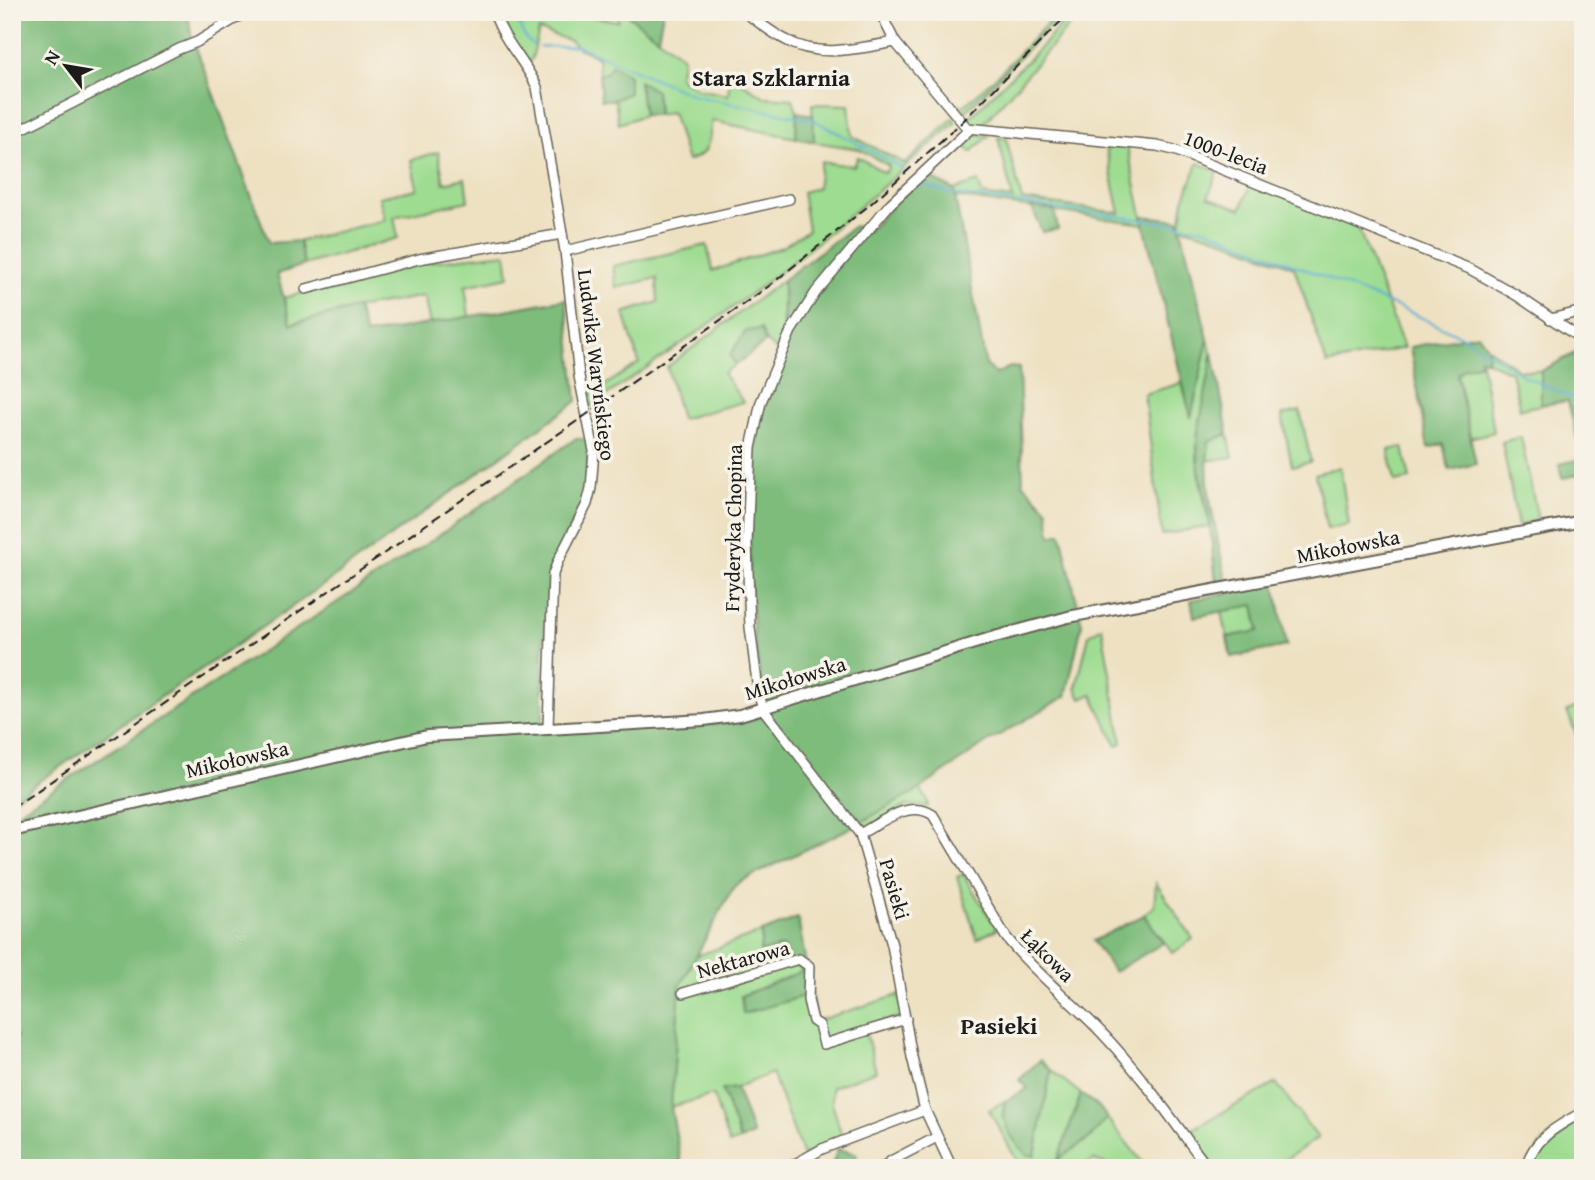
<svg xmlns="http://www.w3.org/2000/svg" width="1595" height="1180" viewBox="0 0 1595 1180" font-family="'Gentium Book Plus',serif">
<rect width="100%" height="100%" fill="#f7f3e8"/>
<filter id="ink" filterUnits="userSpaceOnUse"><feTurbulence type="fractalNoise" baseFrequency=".0143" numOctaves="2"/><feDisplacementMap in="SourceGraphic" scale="14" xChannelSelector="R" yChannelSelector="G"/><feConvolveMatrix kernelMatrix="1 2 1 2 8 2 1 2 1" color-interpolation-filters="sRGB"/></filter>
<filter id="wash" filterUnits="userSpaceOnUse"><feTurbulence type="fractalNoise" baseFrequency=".00686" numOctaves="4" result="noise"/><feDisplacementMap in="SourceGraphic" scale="28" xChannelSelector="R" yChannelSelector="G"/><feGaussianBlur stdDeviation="1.57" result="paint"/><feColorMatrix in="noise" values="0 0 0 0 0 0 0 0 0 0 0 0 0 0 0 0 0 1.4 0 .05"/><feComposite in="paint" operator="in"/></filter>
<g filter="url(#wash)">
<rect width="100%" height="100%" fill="#eee1c2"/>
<g fill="#9edc91" stroke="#5d7c56" stroke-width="2">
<path d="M496 12H563L618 21 619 12H624L683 57 679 77 698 89 728 95 730 76 765 97 793 99 797 112 796 138 712 121C708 143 711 154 687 161L672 112 658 115 656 91 639 82 644 115 619 124 615 100 628 93 606 73 599 75 598 57 578 48 571 41 539 30 532 59 528 63 512 44Z"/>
<path d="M1058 12H1064L960 117 954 106 965 105 1003 70Z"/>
<path d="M1073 12H1081L980 128 972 127 965 122 1039 49Z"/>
<path d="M812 104 849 105 852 136 905 164 953 118 956 122C896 176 836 229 772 278 713 323 651 365 589 407L587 397 639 363 624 313 658 302 657 278 616 288 613 266 707 245 713 271 782 247 808 230 802 192 817 188 821 162 854 166 858 157 885 173 889 166 859 149 814 142Z"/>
<path d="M973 134 989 136 971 152 963 145 928 176 926 175Z"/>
<path d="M998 137 1006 138 1022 200 1120 213 1105 145 1127 147 1144 224 955 197 954 190 978 182 983 195 1013 199Z"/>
<path d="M438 152 444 183 465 178 468 201 394 217 398 238 304 265 299 241 385 220 379 197 417 189 411 160Z"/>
<path d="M1198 163 1218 171 1208 197 1241 209 1251 183 1358 227 1404 348 1327 364 1294 267 1216 237 1180 227 1184 200Z"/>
<path d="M506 253 509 277 465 286 469 317 430 324 424 296 357 308 291 324 283 298 419 263Z"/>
<path d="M783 280 782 355 766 342 761 329 730 354 735 365 723 373 743 402 681 419 667 367Z"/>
<path d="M1208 339C1219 372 1199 406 1197 440 1195 469 1204 498 1210 526L1162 535 1144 394 1182 383 1191 416Z"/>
<path d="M1488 348 1519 370 1541 371V405L1520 409 1511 372 1487 361Z"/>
<path d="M1481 363 1494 432 1469 438 1457 374 1464 368Z"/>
<path d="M1300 411 1311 462 1292 466 1282 415Z"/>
<path d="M1228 434 1233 457 1206 461 1209 442Z"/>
<path d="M1521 437 1538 520 1518 526 1502 442Z"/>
<path d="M1403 447 1410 479 1395 482 1389 450Z"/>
<path d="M1340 467 1349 525 1327 529 1315 474Z"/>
<path d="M1254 604 1259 631 1227 637 1222 611Z"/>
<path d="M1102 627 1122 743 1117 746 1092 694 1081 699 1076 688 1089 635Z"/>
<path d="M1583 705V743L1580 744 1567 711Z"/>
<path d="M920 789 927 799 928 806H906L868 826 858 824Z"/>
<path d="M963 874 997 929 977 939 957 877Z"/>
<path d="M1156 883 1193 939 1173 953 1144 915 1154 906Z"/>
<path d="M762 932 760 952 782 947 787 957 804 971 741 996 811 994 816 1021 899 995 903 1016 865 1029 876 1071 832 1087V1103L842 1136 803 1156 772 1073 736 1088 723 1090 740 1140 729 1144 713 1095 671 1107 680 986 696 956Z"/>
<path d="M1051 1070 1081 1094 1058 1159 1091 1137 1107 1118 1147 1168H1112L1109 1165 1094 1160 1081 1168H1021L989 1110 1005 1101 1002 1118 1035 1155Z"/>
<path d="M1276 1083 1318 1138 1272 1168H1215L1189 1131Z"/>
<path d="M1583 1116V1168H1530C1535 1140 1561 1129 1583 1116Z"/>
</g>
<g fill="#7ebc7b" stroke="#4d6c4c" stroke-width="2">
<path d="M12 12H188L191 34 269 243 299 241 304 265 277 274 291 324 357 308 366 335 566 299 577 401 329 581 12 800Z"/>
<path d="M624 12H663L658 38Z"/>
<path d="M612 65 629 75V93L615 100H601L599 75 606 73Z"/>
<path d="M639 81 656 91 658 115H644Z"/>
<path d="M797 112 813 115 814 142 796 138Z"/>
<path d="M926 175 954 190 986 366 996 374 1010 367 1019 368 1023 483 1048 510 1051 536 1061 533 1082 624 1066 696 986 743 920 789 852 827 739 882 733 888 680 986 671 1107 682 1168H12V1037L16 1036 12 1030V816L438 536 575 439H589L586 498 552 565 543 650V731L714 724 770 715C745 635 745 507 757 424 760 400 779 378 782 354 786 331 783 304 783 280L854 226 869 231 891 206Z"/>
<path d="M1032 207 1054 210 1058 229 1042 232Z"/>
<path d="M1142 216 1179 220 1208 339 1191 418Z"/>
<path d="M761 329 766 342 735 365 730 355 746 331Z"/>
<path d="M1478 334 1488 348 1487 361 1480 358 1481 363 1464 368 1457 374 1476 464 1449 470 1443 444 1428 448 1410 347Z"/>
<path d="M1583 349V474L1562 478 1559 464 1582 459 1568 401 1541 405V371Z"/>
<path d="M1213 353 1228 434 1209 442C1202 487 1218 536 1226 580L1216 582 1210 526 1198 463 1197 438Z"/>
<path d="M1275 584 1287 646 1231 657 1227 637 1259 631 1254 605 1194 617 1191 600Z"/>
<path d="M1144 915 1163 943 1114 972 1093 941Z"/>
<path d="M798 918 811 994 743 1014 741 996 803 971 787 957 782 947 760 952 762 932Z"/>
<path d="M1040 1060 1051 1070 1035 1155H1027C1010 1138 1001 1125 1005 1101L1028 1088 1019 1080Z"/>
<path d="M736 1088 753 1135 740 1140 722 1090Z"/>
<path d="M1081 1094 1100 1108 1107 1118 1091 1137 1058 1160Z"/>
<path d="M838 1149 857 1154 853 1168H831Z"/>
</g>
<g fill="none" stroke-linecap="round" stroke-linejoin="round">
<g stroke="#57abd3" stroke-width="2">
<path d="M513 12 526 39 533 45"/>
<path d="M539 47 578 46 696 96 814 120 904 169"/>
<path d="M918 183 951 194 1204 228 1403 309 1465 338 1524 376 1583 403"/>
</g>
</g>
</g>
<g filter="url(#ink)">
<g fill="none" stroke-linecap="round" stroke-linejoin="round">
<defs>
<g id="minor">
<path d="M494 12C503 41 525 61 537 87L565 251 579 376 594 451 591 488 587 504 558 561 553 574 548 728"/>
<path d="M744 12C758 21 771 33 786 40 819 59 859 48 895 42"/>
<path d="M880 12 895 42 967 128 1157 146 1174 150 1470 269 1516 295 1583 340"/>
<path d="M12 134 179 49 197 42 246 12"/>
<path d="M565 251 789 199"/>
<path d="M306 289 419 259 562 234"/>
<path d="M1550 319 1583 311"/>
<path d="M860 834C882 822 909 799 933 815L1006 937C1034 972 1070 1000 1101 1032 1141 1074 1174 1122 1208 1168"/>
<path d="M683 993 799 959 809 966 808 1000 813 1021 819 1025 824 1044 906 1019"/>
<path d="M788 1168 822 1149 925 1110"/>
<path d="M882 1168 891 1161 937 1137"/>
<path d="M952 1168 925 1110 912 1057 892 945 860 834 763 709 758 690 750 627 747 544 751 448 761 402 791 331 816 292 890 204 970 129"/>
<path d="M1526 1168C1532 1139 1559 1125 1583 1112"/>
</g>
<path id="major" d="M12 831 427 736 704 720 740 715 991 638 1068 617 1583 521"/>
</defs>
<use href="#minor" stroke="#666156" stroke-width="12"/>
<use href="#major" stroke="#666156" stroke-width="14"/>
<use href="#minor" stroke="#fff" stroke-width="9"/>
<use href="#major" stroke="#fff" stroke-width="10"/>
<path stroke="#1c1c1c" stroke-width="2" stroke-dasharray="10 5" stroke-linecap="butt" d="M12 808 586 415 769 286 867 207 961 123 1070 12"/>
</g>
</g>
<g text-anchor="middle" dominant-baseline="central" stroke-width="7" stroke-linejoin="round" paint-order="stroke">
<g font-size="21" fill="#1c1c1c" stroke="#f7f3e8">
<text transform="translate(1226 152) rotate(21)">1000-lecia</text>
<text transform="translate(597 365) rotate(83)">Ludwika Waryńskiego</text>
<text transform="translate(733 528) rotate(-89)">Fryderyka Chopina</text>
<text transform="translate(1348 546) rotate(-11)">Mikołowska</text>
<text transform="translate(795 678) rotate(-17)">Mikołowska</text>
<text transform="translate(237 759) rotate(-13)">Mikołowska</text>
<text transform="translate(895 889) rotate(74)">Pasieki</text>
<text transform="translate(1048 955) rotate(45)">Łąkowa</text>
<text transform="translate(743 959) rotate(-15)">Nektarowa</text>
</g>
<g font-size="23" font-weight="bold" fill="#1c1c1c" stroke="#f7f3e8">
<text x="771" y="77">Stara Szklarnia</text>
</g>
<g font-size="24" font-weight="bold" fill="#1c1c1c" stroke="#f7f3e8">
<text x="999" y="1025">Pasieki</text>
</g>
</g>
<rect width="1595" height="1180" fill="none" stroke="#f7f3e8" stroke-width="42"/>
<g transform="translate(66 66) rotate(301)" stroke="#f7f3e8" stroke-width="5" paint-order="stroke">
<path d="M0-5L12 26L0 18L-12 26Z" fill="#1c1c1c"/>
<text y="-10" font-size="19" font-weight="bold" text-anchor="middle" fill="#1c1c1c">N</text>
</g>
</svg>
